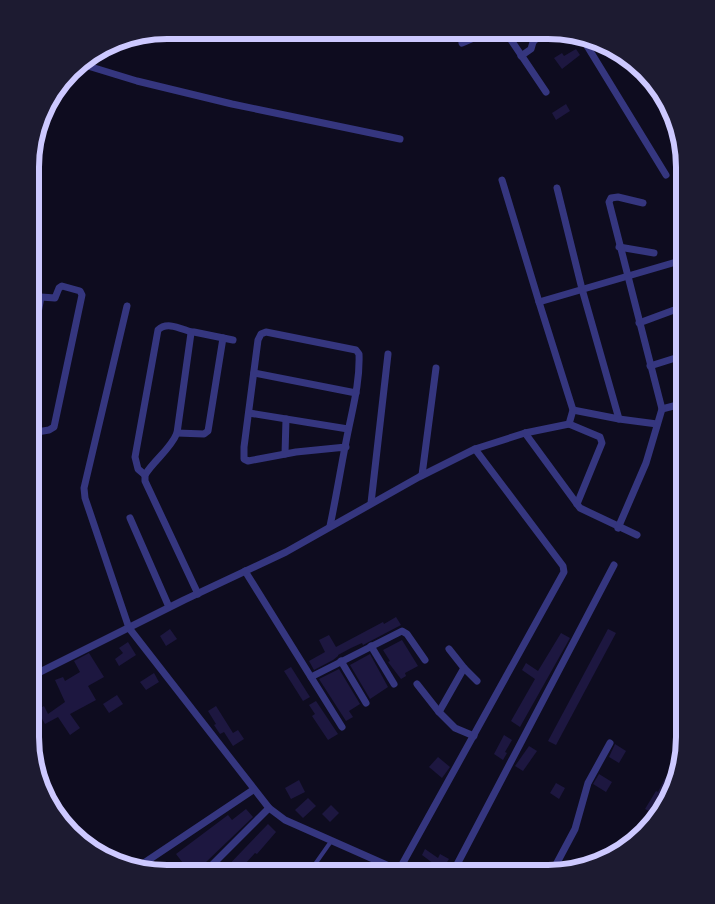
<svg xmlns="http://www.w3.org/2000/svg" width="715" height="904" viewBox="0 0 715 904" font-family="'Fira Sans',sans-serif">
<rect width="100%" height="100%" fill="#0e0c1f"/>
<g fill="#1d1740">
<path d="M576 49 580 55 562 69 554 58 562 53 564 56Z"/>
<path d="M566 104 570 111 556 120 552 113Z"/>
<path d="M396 617 401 625 363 645 362 643 351 648 338 655V656L333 660 314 670 309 661 325 652 319 640 329 635 336 647 383 622 384 624Z"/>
<path d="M170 629 177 639 166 646 160 636Z"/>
<path d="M608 629 616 633 556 745 548 741Z"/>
<path d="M561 633 570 638 520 727 511 721 535 679 522 670 526 663 538 671Z"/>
<path d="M402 640 418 666 405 673 406 676 401 679 388 662 390 661 383 650Z"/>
<path d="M128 642 136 655 119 666 115 659 123 653 119 648Z"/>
<path d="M89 653 104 677 88 686 96 700 70 714 80 728 70 735 58 717 45 724 37 710 44 706 48 714 65 702 55 680 63 677 65 681 80 672 74 661Z"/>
<path d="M370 654 388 687 370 699 350 665Z"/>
<path d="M291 667 310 697 303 701 284 671Z"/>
<path d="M339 669 360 704 349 711 353 717 346 721 319 679Z"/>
<path d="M154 673 159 682 146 690 140 682Z"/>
<path d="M117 695 123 704 109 713 103 704Z"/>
<path d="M316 701 338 734 328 740 312 716 315 714 309 705Z"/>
<path d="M216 706 233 733 238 730 244 739 233 746 224 732 220 734 214 725 216 724 208 711Z"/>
<path d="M504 735 512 740 505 752 507 753 503 760 494 754Z"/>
<path d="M615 744 626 751 619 763 609 757Z"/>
<path d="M529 746 537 751 523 771 515 766Z"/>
<path d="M438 757 450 767 442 778 429 767Z"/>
<path d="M599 774 612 782 606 792 593 784Z"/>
<path d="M665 778 673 782 661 808 664 809 663 811 659 816 645 809 656 791 658 792Z"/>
<path d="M299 780 305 792 291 799 285 788Z"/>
<path d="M556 783 565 788 559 799 550 793Z"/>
<path d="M308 798 316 806 303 818 295 810Z"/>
<path d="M331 805 339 813 330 822 322 814Z"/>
<path d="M246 809 253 817 205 863 206 864 193 874H188L184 869 186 867 176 854 228 815 232 820Z"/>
<path d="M268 824 276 832 257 854 255 853 236 874H220Z"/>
<path d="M425 849 438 858 440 854 449 859 442 870 422 855Z"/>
</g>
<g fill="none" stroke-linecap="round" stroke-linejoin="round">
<path stroke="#35367f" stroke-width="4" d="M313 867 332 840"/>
<g stroke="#35367f" stroke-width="7">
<path d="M505 31 546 92"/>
<path d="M581 36 666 175"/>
<path d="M462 43 490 31"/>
<path d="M521 56 531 49 533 42 535 40"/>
<path d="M78 63 137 81 232 104 400 139"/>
<path d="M557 188 582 289 619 419"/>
<path d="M619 247 654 253"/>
<path d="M539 302 683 260"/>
<path d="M127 306 84 488 85 498 129 628 269 808 285 820 407 874"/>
<path d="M639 323 685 306"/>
<path d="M650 366 685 355"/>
<path d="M254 373 356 393"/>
<path d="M662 409 685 403"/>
<path d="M573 410 619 419 657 424"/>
<path d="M249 413 348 429"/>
<path d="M569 424 600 437 602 443 577 504"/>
<path d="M31 433 49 430 54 427 82 295 80 291 62 286 59 288 55 298 41 297 31 350"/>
<path d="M177 433 204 434 208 431 223 338"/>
<path d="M525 433 580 508 637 535"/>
<path d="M285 454 286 419"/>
<path d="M145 475 138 469 135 457 158 330C167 321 181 329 192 332"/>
<path d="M422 475 436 368"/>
<path d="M371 503 388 354"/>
<path d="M130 518 169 607"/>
<path d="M330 526C337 493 342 460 349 427 354 403 360 379 359 354L356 350 266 332 261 334 258 340 244 447V459L248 461 296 452 346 447"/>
<path d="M618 528 646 463 662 409 609 202 611 198 618 197 643 203"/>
<path d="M245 571 342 727"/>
<path d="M198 594 145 481V475C154 460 170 450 177 433L191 333 194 332 233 340"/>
<path d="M371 646 394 684"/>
<path d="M449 649 464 668"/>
<path d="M341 661 366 703"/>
<path d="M30 677 184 600 286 552 419 477 475 449 525 433 569 424 573 410 539 302 502 180"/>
<path d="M311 677 402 631 407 634 425 660"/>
<path d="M417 684 439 712 455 728 474 736"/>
<path d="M439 712 464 668 477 681"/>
<path d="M138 867 253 790"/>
<path d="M399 870 564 572 563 566 475 449"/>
<path d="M203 874 269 808"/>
<path d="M452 874 614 565"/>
<path d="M551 874 575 829 588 783 610 743"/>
</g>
</g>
<path d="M0 0H715V904H0ZM167 39H548A128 128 0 0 1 676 167V737A128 128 0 0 1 548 865H167A128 128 0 0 1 39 737V167A128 128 0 0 1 167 39Z" fill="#1d1b31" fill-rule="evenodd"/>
<path fill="none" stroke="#cdc9ff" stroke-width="6" d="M167 39H548A128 128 0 0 1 676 167V737A128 128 0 0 1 548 865H167A128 128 0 0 1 39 737V167A128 128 0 0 1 167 39Z"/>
</svg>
